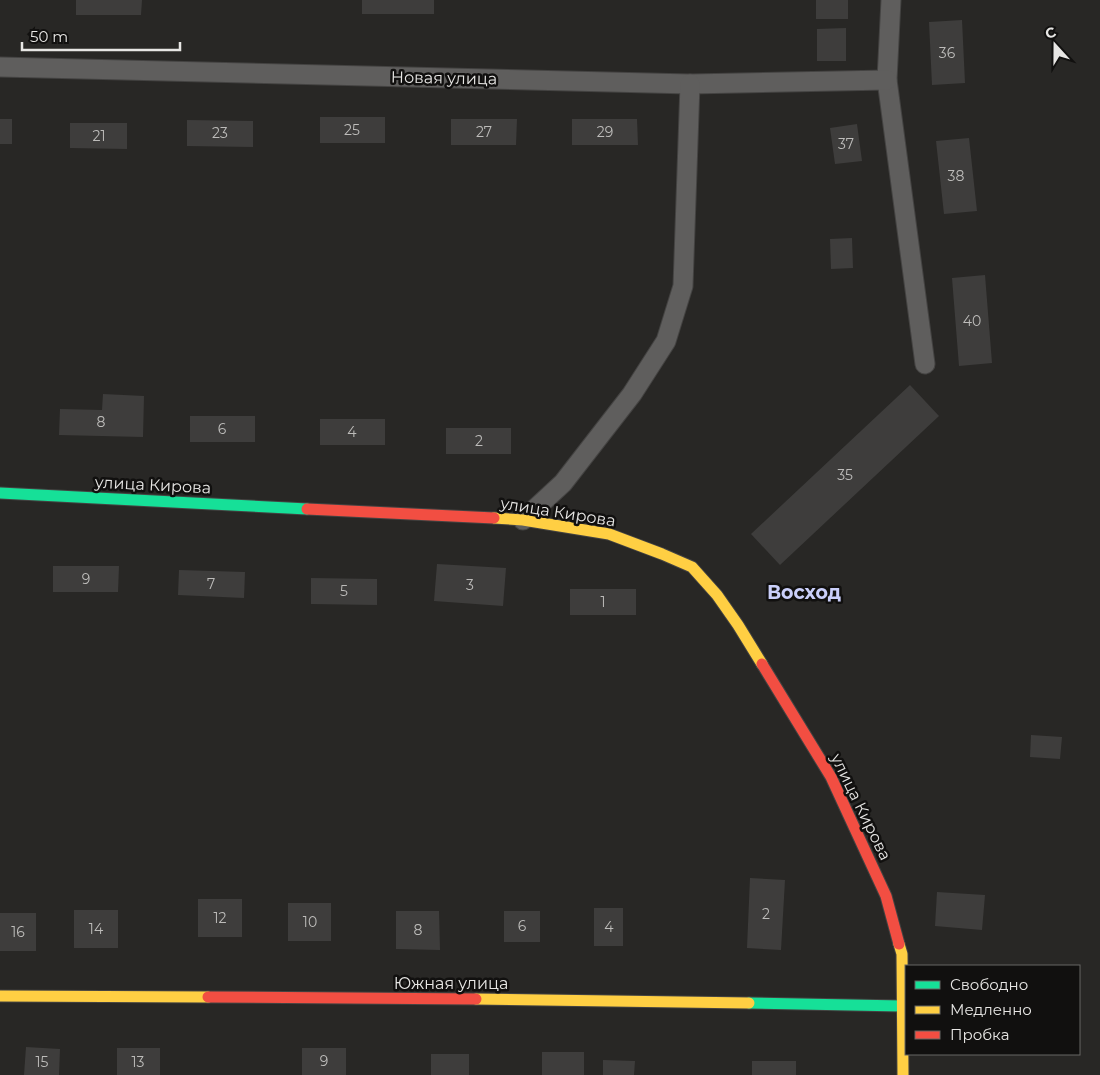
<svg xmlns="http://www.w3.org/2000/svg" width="1100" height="1075" viewBox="0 0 1100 1075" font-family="Montserrat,sans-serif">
<rect width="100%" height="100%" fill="#282725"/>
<g fill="#3e3d3c">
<path d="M76 0H142L141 15H76Z"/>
<rect x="362" y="0" width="72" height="14"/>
<rect x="816" y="0" width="32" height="19"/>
<path d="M962 20 965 83 932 85 929 22Z"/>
<path d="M846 28V61H817V29Z"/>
<rect x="320" y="117" width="65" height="26"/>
<rect x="0" y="119" width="12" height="25"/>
<path d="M451 119H517L516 145H451Z"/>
<path d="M572 119H637L638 145H572Z"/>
<path d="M187 120 253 121V147L187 146Z"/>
<path d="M70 123H127V149L70 148Z"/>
<path d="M857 124 862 161 835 164 830 128Z"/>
<path d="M969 138 977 211 944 214 936 141Z"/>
<path d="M852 238 853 268 831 269 830 239Z"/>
<path d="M985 275 992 363 959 366 952 278Z"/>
<path d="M910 385 939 416 780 565 751 534Z"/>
<path d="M103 394 144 396 143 437 59 435 60 409 102 410Z"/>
<rect x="190" y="416" width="65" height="26"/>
<rect x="320" y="419" width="65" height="26"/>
<rect x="446" y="428" width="65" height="26"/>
<path d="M437 564 506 568 503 606 434 601Z"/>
<path d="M53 566H119L118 592H53Z"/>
<path d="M179 570 245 572 244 598 178 595Z"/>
<path d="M311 578 377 579V605L311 604Z"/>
<rect x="570" y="589" width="66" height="26"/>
<path d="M1031 735 1062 737 1060 759 1030 757Z"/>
<path d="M750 878 785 880 781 950 747 948Z"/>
<path d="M937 892 985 895 982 930 935 926Z"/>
<rect x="198" y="899" width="44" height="38"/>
<rect x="288" y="903" width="43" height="38"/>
<rect x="594" y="908" width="29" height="38"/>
<rect x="74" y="910" width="44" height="38"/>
<path d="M396 911H439L440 950 396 949Z"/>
<rect x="504" y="911" width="36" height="31"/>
<rect x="0" y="913" width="36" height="38"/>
<path d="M26 1047 60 1049 59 1075H24Z"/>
<rect x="117" y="1048" width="43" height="27"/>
<rect x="302" y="1048" width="44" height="27"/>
<rect x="542" y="1052" width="42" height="23"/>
<rect x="431" y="1054" width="38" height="21"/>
<path d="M603 1060 635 1061 634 1075H603Z"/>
<rect x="752" y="1061" width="44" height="14"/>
</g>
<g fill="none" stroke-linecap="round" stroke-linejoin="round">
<defs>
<g id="street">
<path d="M891 0 887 80 925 364"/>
<path d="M0 67 690 84 887 80"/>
<path d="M523 520 563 483 632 394 666 341 683 286 690 84"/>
</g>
<g id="fast">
<path d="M0 493 307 509"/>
<path d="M749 1003 902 1006"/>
</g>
<g id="slow">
<path d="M494 518 523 520 609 534 662 554 692 567 717 595 738 625 762 664"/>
<path d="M899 944 902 954 903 1075"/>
<path d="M0 996 208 997"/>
<path d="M476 999 749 1003"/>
</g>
<g id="jam">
<path d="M307 509 494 518"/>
<path d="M762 664 831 777 886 896 899 944"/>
<path d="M208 997 476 999"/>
</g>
</defs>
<use href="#street" stroke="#444342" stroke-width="21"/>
<use href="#fast" stroke="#444342" stroke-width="13"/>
<use href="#slow" stroke="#444342" stroke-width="13"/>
<use href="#jam" stroke="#444342" stroke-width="13"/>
<use href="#street" stroke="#5f5e5d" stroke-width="19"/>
<use href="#fast" stroke="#16e098" stroke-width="11"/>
<use href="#slow" stroke="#ffcf43" stroke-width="11"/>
<use href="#jam" stroke="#f24e42" stroke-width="11"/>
</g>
<g text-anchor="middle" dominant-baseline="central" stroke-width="5" stroke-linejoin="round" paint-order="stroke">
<g font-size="14" fill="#bdbcba">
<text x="947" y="53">36</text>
<text x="352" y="130">25</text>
<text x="484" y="132">27</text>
<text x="605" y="132">29</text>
<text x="220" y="133">23</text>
<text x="99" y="136">21</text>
<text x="846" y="144">37</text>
<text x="956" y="176">38</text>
<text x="972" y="321">40</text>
<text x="101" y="422">8</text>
<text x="222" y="429">6</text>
<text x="352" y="432">4</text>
<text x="479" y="441">2</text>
<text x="845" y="475">35</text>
<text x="86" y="579">9</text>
<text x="211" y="584">7</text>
<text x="470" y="585">3</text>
<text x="344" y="591">5</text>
<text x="603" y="602">1</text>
<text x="766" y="914">2</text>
<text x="220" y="918">12</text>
<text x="310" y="922">10</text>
<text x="522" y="926">6</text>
<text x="609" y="927">4</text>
<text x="96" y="929">14</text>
<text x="418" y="930">8</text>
<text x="18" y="932">16</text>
<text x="324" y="1061">9</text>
<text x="42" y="1062">15</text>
<text x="138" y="1062">13</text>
</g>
<g font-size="16" fill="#e7e6e4" stroke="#11100f">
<text transform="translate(444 78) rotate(1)">Новая улица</text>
<text transform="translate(153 485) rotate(3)">улица Кирова</text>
<text transform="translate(558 512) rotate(9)">улица Кирова</text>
<text transform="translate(861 807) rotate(64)">улица Кирова</text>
<text x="451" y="983">Южная улица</text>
</g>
<g font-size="19" font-weight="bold" fill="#cacffa" stroke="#11100f">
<text x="804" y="592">Восход</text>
</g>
</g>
<rect x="905" y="965" width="175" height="90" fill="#11100f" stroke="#676664"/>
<rect x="915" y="981" width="25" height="8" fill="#16e098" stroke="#676664"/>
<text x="950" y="990" font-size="15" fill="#e7e6e4">Свободно</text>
<rect x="915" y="1006" width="25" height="8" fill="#ffcf43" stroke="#676664"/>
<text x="950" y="1015" font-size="15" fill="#e7e6e4">Медленно</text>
<rect x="915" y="1031" width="25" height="8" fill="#f24e42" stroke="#676664"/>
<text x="950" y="1040" font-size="15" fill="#e7e6e4">Пробка</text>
<g transform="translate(1055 45) rotate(339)" stroke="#11100f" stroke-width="4" paint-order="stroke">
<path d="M0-4L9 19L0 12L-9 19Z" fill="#e7e6e4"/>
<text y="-8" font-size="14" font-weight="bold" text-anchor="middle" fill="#e7e6e4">С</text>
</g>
<path d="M22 42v8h158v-8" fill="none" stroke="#e7e6e4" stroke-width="2.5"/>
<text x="30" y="42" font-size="15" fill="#e7e6e4" stroke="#11100f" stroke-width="4" paint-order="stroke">50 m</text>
</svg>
